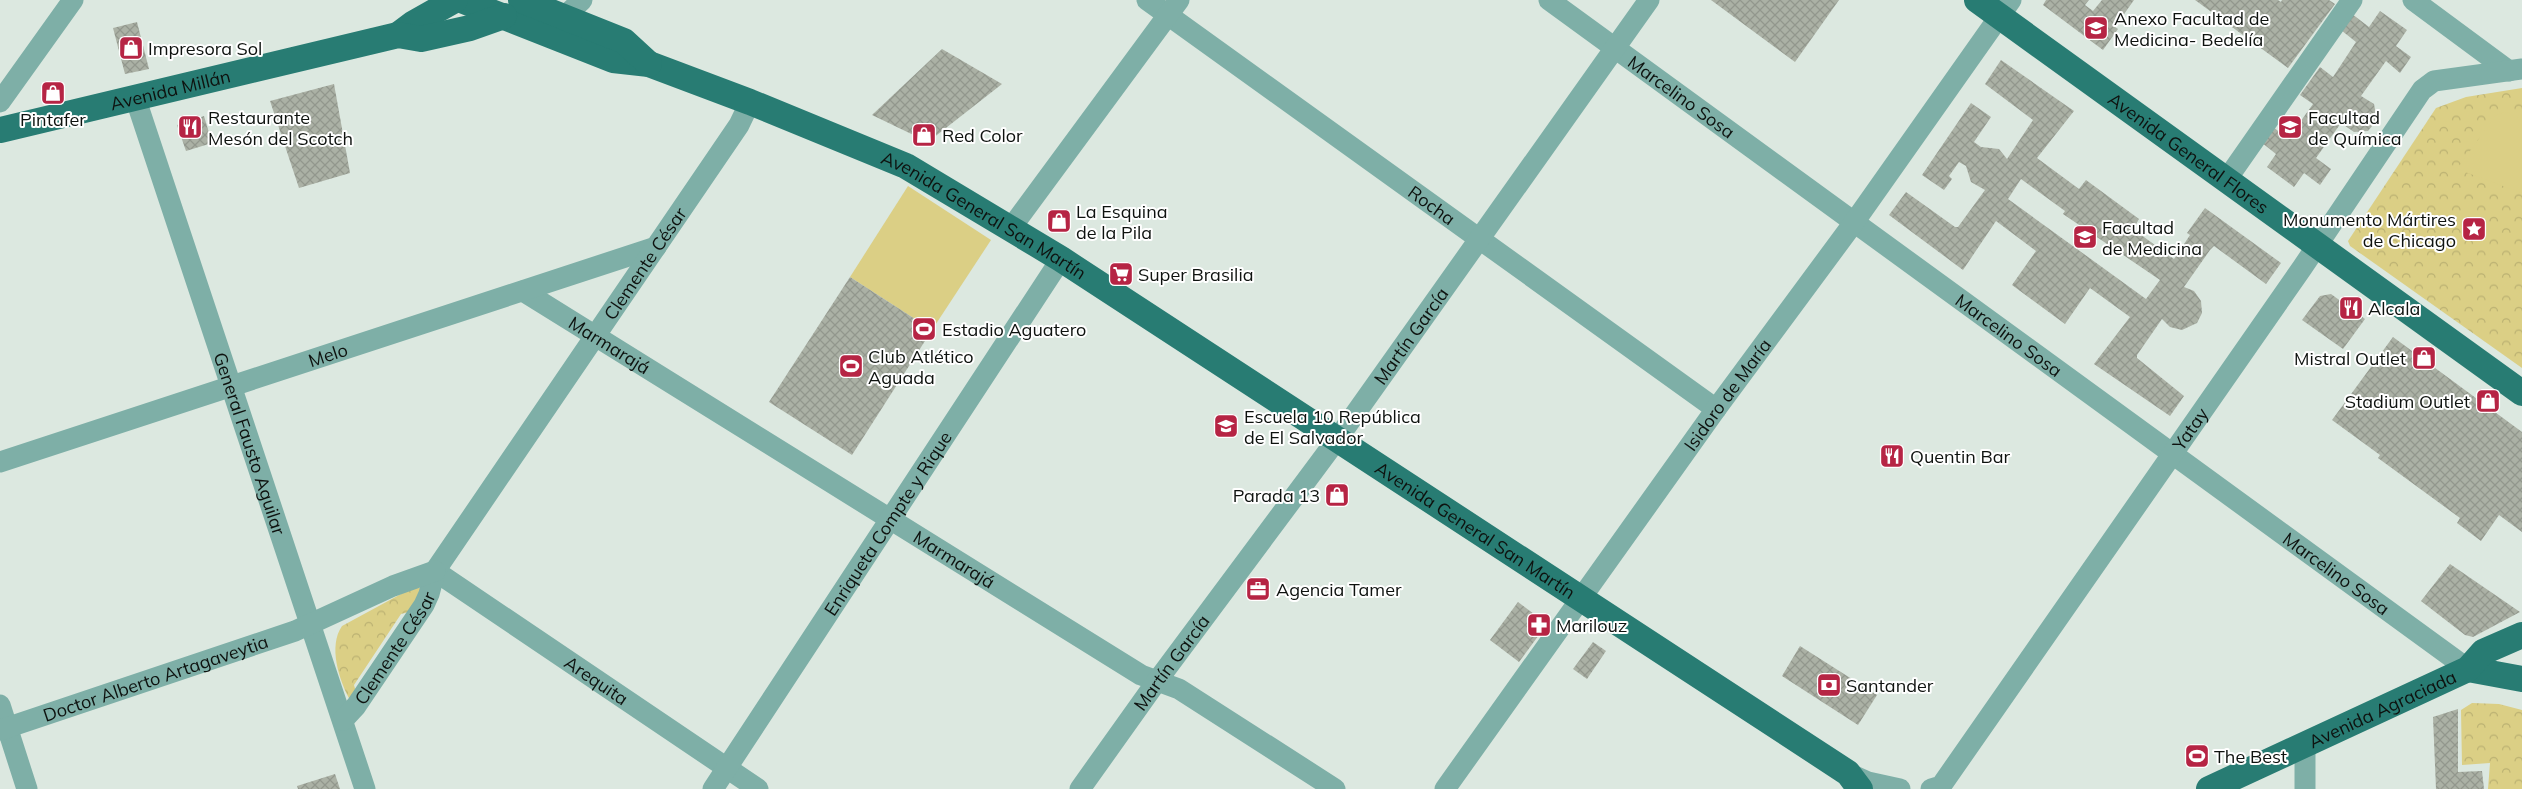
<svg xmlns="http://www.w3.org/2000/svg" width="2522" height="789" viewBox="0 0 2522 789" font-family="Mulish,sans-serif">
<defs>
<pattern id="park-crowns" width="20" height="18" patternUnits="userSpaceOnUse" patternTransform="scale(1.25)"><rect width="20" height="18" fill="#dbcf85"/><path d="M2 6a3 3 0 1 1 6 0M12 15a3 3 0 1 1 6 0" fill="none" stroke="#bbb172"/></pattern>
<pattern id="building-cross-hatch" width="8" height="8" patternUnits="userSpaceOnUse" patternTransform="scale(1.25)"><rect width="8" height="8" fill="#abb1a5"/><path d="M0 0l8 8M0 8l8-8" fill="none" stroke="#92978d"/></pattern>
</defs>
<rect width="100%" height="100%" fill="#dce8e0"/>
<g fill="url(#park-crowns)">
<path d="M2522 88V368L2350 246 2348 241 2436 108 2466 97Z"/>
<path d="M412 588H422L416 610 401 614 354 685 357 696 350 700C339 680 328 646 342 626Z"/>
<path d="M2472 703 2499 704 2522 710V789H2488L2490 763 2462 765 2461 710Z"/>
</g>
<g fill="#dbcf85">
<path d="M2504 112 2513 114 2522 121V193L2457 169 2495 116Z"/>
<path d="M908 186 991 240 932 330 850 277Z"/>
</g>
<g fill="url(#building-cross-hatch)" fill-rule="evenodd">
<path d="M1711 0H1839L1795 62Z"/>
<path d="M2046 0H2089L2085 5 2093 11 2102 0H2134L2115 27 2118 29 2103 50 2043 5Z"/>
<path d="M2195 0H2278L2281 2 2282 0H2329L2335 4 2288 68Z"/>
<path d="M2380 11 2407 30 2396 46 2411 57 2400 73 2386 61 2361 96 2374 104 2377 120 2368 131 2354 132 2341 123 2316 158 2331 169 2320 185 2304 173 2294 187 2267 167 2276 154 2261 142 2272 126 2288 139 2313 104 2300 95 2320 67 2333 77 2356 42 2341 30 2352 14 2369 27Z"/>
<path d="M137 22 149 69 125 74 113 28Z"/>
<path d="M942 49 1002 84 928 142 872 115Z"/>
<path d="M2001 60 2074 111 2037 158 2079 189 2086 180 2139 219 2133 229 2174 259 2190 235 2187 233 2205 208 2281 263 2266 284 2214 246 2210 250 2184 287 2194 291 2201 301 2202 313 2197 323 2182 330 2170 327 2162 319 2137 355V358L2184 396 2170 416 2094 364 2130 317 2090 288 2065 324 2012 285 2036 251 1996 221 1963 270 1889 215 1906 192 1955 227H1958L1985 190 1971 182 1966 166 1959 162 1949 176 1952 179 1944 190 1922 175 1971 103 1991 117 1974 142 1981 147 1999 149 2007 159 2033 120 1985 84ZM2021 179 2065 211 2063 214 2160 280 2146 299 2008 199Z"/>
<path d="M334 84 350 173 299 188 270 101Z"/>
<path d="M204 116 212 143 186 151 177 125Z"/>
<path d="M850 277 932 330 852 455 769 402Z"/>
<path d="M2331 294 2365 319 2343 349 2302 320 2320 296Z"/>
<path d="M2393 337 2522 432V532L2499 515 2481 541 2457 523 2460 518 2378 458 2380 455 2332 420Z"/>
<path d="M2450 564 2520 612 2473 637 2465 635 2421 601Z"/>
<path d="M1518 602 1547 624 1519 662 1490 640Z"/>
<path d="M1593 642 1606 651 1587 679 1573 669Z"/>
<path d="M1800 646 1877 695 1858 725 1782 676Z"/>
<path d="M2458 709V772L2482 771 2484 789H2436L2433 717Z"/>
<path d="M335 774 340 789H298L297 786Z"/>
</g>
<g fill="none" stroke-linecap="round" stroke-linejoin="round">
<g stroke="#7eafa7" stroke-width="21">
<path id="s1" d="M1147 0 1716 409"/>
<path id="s2" d="M1549 0 2468 669"/>
<path d="M2413 0 2509 71"/>
<path d="M564 17 582 0"/>
<path id="s3" d="M135 97 365 789"/>
<path d="M0 102 73 0"/>
<path d="M2227 179 2352 0"/>
<path d="M1011 228 1179 0"/>
<path id="s4" d="M523 291 1141 675 1179 689 1335 789"/>
<path id="s5" d="M0 462 656 247"/>
<path id="s6" d="M435 571 758 789"/>
<path d="M0 705 27 789"/>
<path id="s7" d="M343 720 356 706 424 605 429 594 435 571 739 125 750 102"/>
<path id="s8" d="M0 730 295 631 393 586 435 571"/>
<path d="M1848 773 1868 782 1900 789"/>
<path id="s9" d="M713 789 1061 259"/>
<path id="s10" d="M1080 789 1157 681 1338 438 1649 0"/>
<path id="s11" d="M1445 789 1716 409 1855 221 2011 0"/>
<path id="s12" d="M1931 789 1941 786 2302 268 2422 90 2434 81 2522 69"/>
<path d="M2305 789V744"/>
</g>
<g stroke="#287c73" stroke-width="26">
<path id="s13" d="M461 0 613 60 649 64 750 102 906 166 1061 259 1848 773 1860 789"/>
<path d="M521 0 624 41 649 64"/>
<path id="s14" d="M1977 0 2522 393"/>
<path d="M398 35 414 23 455 0"/>
<path id="s15" d="M0 130 398 35 421 39 470 28 504 16"/>
<path d="M2468 669 2522 679"/>
<path id="s16" d="M2209 789 2468 669 2483 652 2522 635"/>
</g>
</g>
<defs>
<symbol id="university-square" viewBox="-11 -11 22 22"><rect x="-9" y="-9" width="18" height="18" rx="4" fill="#b62444" stroke="#fff"/><path d="M0-5L7-2L0 1L-7-2ZM-4 1L0 2.5L4 1V4Q0 6-4 4Z" fill="#fff"/></symbol>
<symbol id="shop-square" viewBox="-11 -11 22 22"><rect x="-9" y="-9" width="18" height="18" rx="4" fill="#b62444" stroke="#fff"/><path d="M-5-2.5h2.3a2.7 3.5 0 0 1 5.4 0H5L5.5 6h-11ZM-1.5-2.5h3a1.5 2.3 0 0 0-3 0Z" fill="#fff"/></symbol>
<symbol id="restaurant-square" viewBox="-11 -11 22 22"><rect x="-9" y="-9" width="18" height="18" rx="4" fill="#b62444" stroke="#fff"/><path d="M-5-6h1v4h1v-4h1v4h1v-4h1v5L-1.5 .5V6h-2V.5L-5-1ZM5-6V6H3V1.5H1.5Q1.5-4 5-6Z" fill="#fff"/></symbol>
<symbol id="sight-square" viewBox="-11 -11 22 22"><rect x="-9" y="-9" width="18" height="18" rx="4" fill="#b62444" stroke="#fff"/><path d="M0-6L1.8-2.2L6-1.7L2.9 1.2L3.7 5.4L0 3.3L-3.7 5.4L-2.9 1.2L-6-1.7L-1.8-2.2Z" fill="#fff"/></symbol>
<symbol id="supermarket-square" viewBox="-11 -11 22 22"><rect x="-9" y="-9" width="18" height="18" rx="4" fill="#b62444" stroke="#fff"/><path d="M-6-5.5h2.5l.6 2H6L4.5 2H-2.5L-4.4-4H-6ZM-1.5 3.2a1.3 1.3 0 1 0 .1 0ZM3 3.2a1.3 1.3 0 1 0 .1 0Z" fill="#fff"/></symbol>
<symbol id="stadium-square" viewBox="-11 -11 22 22"><rect x="-9" y="-9" width="18" height="18" rx="4" fill="#b62444" stroke="#fff"/><path d="M0-5a6.5 5 0 1 0 0 10a6.5 5 0 1 0 0-10ZM-3.5-1.8h7v3.6h-7Z" fill="#fff"/></symbol>
<symbol id="school-square" viewBox="-11 -11 22 22"><rect x="-9" y="-9" width="18" height="18" rx="4" fill="#b62444" stroke="#fff"/><path d="M0-5L7-2L0 1L-7-2ZM-4 1L0 2.5L4 1V4Q0 6-4 4Z" fill="#fff"/></symbol>
<symbol id="office-square" viewBox="-11 -11 22 22"><rect x="-9" y="-9" width="18" height="18" rx="4" fill="#b62444" stroke="#fff"/><path d="M-6-3h4V-5.5h4V-3h4V5H-6ZM-1-4.5V-3h2v-1.5ZM-6 0V1H6V0Z" fill="#fff"/></symbol>
<symbol id="pharmacy-square" viewBox="-11 -11 22 22"><rect x="-9" y="-9" width="18" height="18" rx="4" fill="#b62444" stroke="#fff"/><path d="M-2-6h4v4h4v4h-4v4h-4v-4h-4v-4h4Z" fill="#fff"/></symbol>
<symbol id="bank-square" viewBox="-11 -11 22 22"><rect x="-9" y="-9" width="18" height="18" rx="4" fill="#b62444" stroke="#fff"/><path d="M-6-4H6V4H-6ZM0-2.3a2.3 2.3 0 1 0 0 4.6a2.3 2.3 0 1 0 0-4.6Z" fill="#fff"/></symbol>
</defs>
<g fill-rule="evenodd">
<use href="#university-square" x="2082" y="14" width="28" height="28"/>
<use href="#shop-square" x="117" y="34" width="28" height="28"/>
<use href="#shop-square" x="39" y="79" width="28" height="28"/>
<use href="#restaurant-square" x="176" y="113" width="28" height="28"/>
<use href="#university-square" x="2276" y="113" width="28" height="28"/>
<use href="#shop-square" x="910" y="121" width="28" height="28"/>
<use href="#shop-square" x="1045" y="207" width="28" height="28"/>
<use href="#sight-square" x="2460" y="215" width="28" height="28"/>
<use href="#university-square" x="2071" y="223" width="28" height="28"/>
<use href="#supermarket-square" x="1107" y="260" width="28" height="28"/>
<use href="#restaurant-square" x="2337" y="294" width="28" height="28"/>
<use href="#stadium-square" x="910" y="315" width="28" height="28"/>
<use href="#shop-square" x="2410" y="344" width="28" height="28"/>
<use href="#stadium-square" x="837" y="352" width="28" height="28"/>
<use href="#shop-square" x="2474" y="387" width="28" height="28"/>
<use href="#school-square" x="1212" y="412" width="28" height="28"/>
<use href="#restaurant-square" x="1878" y="442" width="28" height="28"/>
<use href="#shop-square" x="1323" y="481" width="28" height="28"/>
<use href="#office-square" x="1244" y="575" width="28" height="28"/>
<use href="#pharmacy-square" x="1525" y="611" width="28" height="28"/>
<use href="#bank-square" x="1815" y="671" width="28" height="28"/>
<use href="#stadium-square" x="2183" y="742" width="28" height="28"/>
</g>
<g text-anchor="middle" dominant-baseline="central" stroke-width="4" stroke-linejoin="round" paint-order="stroke">
<g font-size="18" fill="#0e120f" stroke="#fff" text-anchor="start">
<text x="2114" y="18">Anexo Facultad de<tspan x="2114" dy="21">Medicina- Bedelía</tspan></text>
<text x="148" y="48">Impresora Sol</text>
<text x="208" y="117">Restaurante<tspan x="208" dy="21">Mesón del Scotch</tspan></text>
<text x="2308" y="117">Facultad<tspan x="2308" dy="21">de Química</tspan></text>
<text x="53" y="119" text-anchor="middle">Pintafer</text>
<text x="942" y="135">Red Color</text>
<text x="1076" y="211">La Esquina<tspan x="1076" dy="21">de la Pila</tspan></text>
<text x="2456" y="219" text-anchor="end">Monumento Mártires<tspan x="2456" dy="21">de Chicago</tspan></text>
<text x="2102" y="227">Facultad<tspan x="2102" dy="21">de Medicina</tspan></text>
<text x="1138" y="274">Super Brasilia</text>
<text x="2368" y="308">Alcala</text>
<text x="942" y="329">Estadio Aguatero</text>
<text x="868" y="356">Club Atlético<tspan x="868" dy="21">Aguada</tspan></text>
<text x="2406" y="358" text-anchor="end">Mistral Outlet</text>
<text x="2470" y="401" text-anchor="end">Stadium Outlet</text>
<text x="1244" y="416">Escuela 10 República<tspan x="1244" dy="21">de El Salvador</tspan></text>
<text x="1910" y="456">Quentin Bar</text>
<text x="1320" y="495" text-anchor="end">Parada 13</text>
<text x="1276" y="589">Agencia Tamer</text>
<text x="1556" y="625">Marilouz</text>
<text x="1846" y="685">Santander</text>
<text x="2214" y="756">The Best</text>
</g>
<g font-size="18" fill="#0e120f" stroke="#fff">
<text stroke="none"><textPath href="#s15" startOffset="175">Avenida Millán</textPath></text>
<text stroke="none"><textPath href="#s2" startOffset="164">Marcelino Sosa</textPath></text>
<text stroke="none"><textPath href="#s14" startOffset="261">Avenida General Flores</textPath></text>
<text stroke="none"><textPath href="#s1" startOffset="351">Rocha</textPath></text>
<text stroke="none"><textPath href="#s13" startOffset="568">Avenida General San Martín</textPath></text>
<text stroke="none"><textPath href="#s7" startOffset="549">Clemente César</textPath></text>
<text stroke="none"><textPath href="#s2" startOffset="569">Marcelino Sosa</textPath></text>
<text stroke="none"><textPath href="#s10" startOffset="561">Martín García</textPath></text>
<text stroke="none"><textPath href="#s4" startOffset="102">Marmarajá</textPath></text>
<text stroke="none"><textPath href="#s5" startOffset="345">Melo</textPath></text>
<text stroke="none"><textPath href="#s11" startOffset="485">Isidoro de María</textPath></text>
<text stroke="none"><textPath href="#s12" startOffset="446">Yatay</textPath></text>
<text stroke="none"><textPath href="#s3" startOffset="365">General Fausto Aguilar</textPath></text>
<text stroke="none"><textPath href="#s9" startOffset="318">Enriqueta Compte y Rique</textPath></text>
<text stroke="none"><textPath href="#s13" startOffset="1152">Avenida General San Martín</textPath></text>
<text stroke="none"><textPath href="#s4" startOffset="508">Marmarajá</textPath></text>
<text stroke="none"><textPath href="#s2" startOffset="974">Marcelino Sosa</textPath></text>
<text stroke="none"><textPath href="#s7" startOffset="89">Clemente César</textPath></text>
<text stroke="none"><textPath href="#s10" startOffset="156">Martín García</textPath></text>
<text stroke="none"><textPath href="#s8" startOffset="164">Doctor Alberto Artagaveytia</textPath></text>
<text stroke="none"><textPath href="#s6" startOffset="195">Arequita</textPath></text>
<text stroke="none"><textPath href="#s16" startOffset="191">Avenida Agraciada</textPath></text>
</g>
</g>
</svg>
